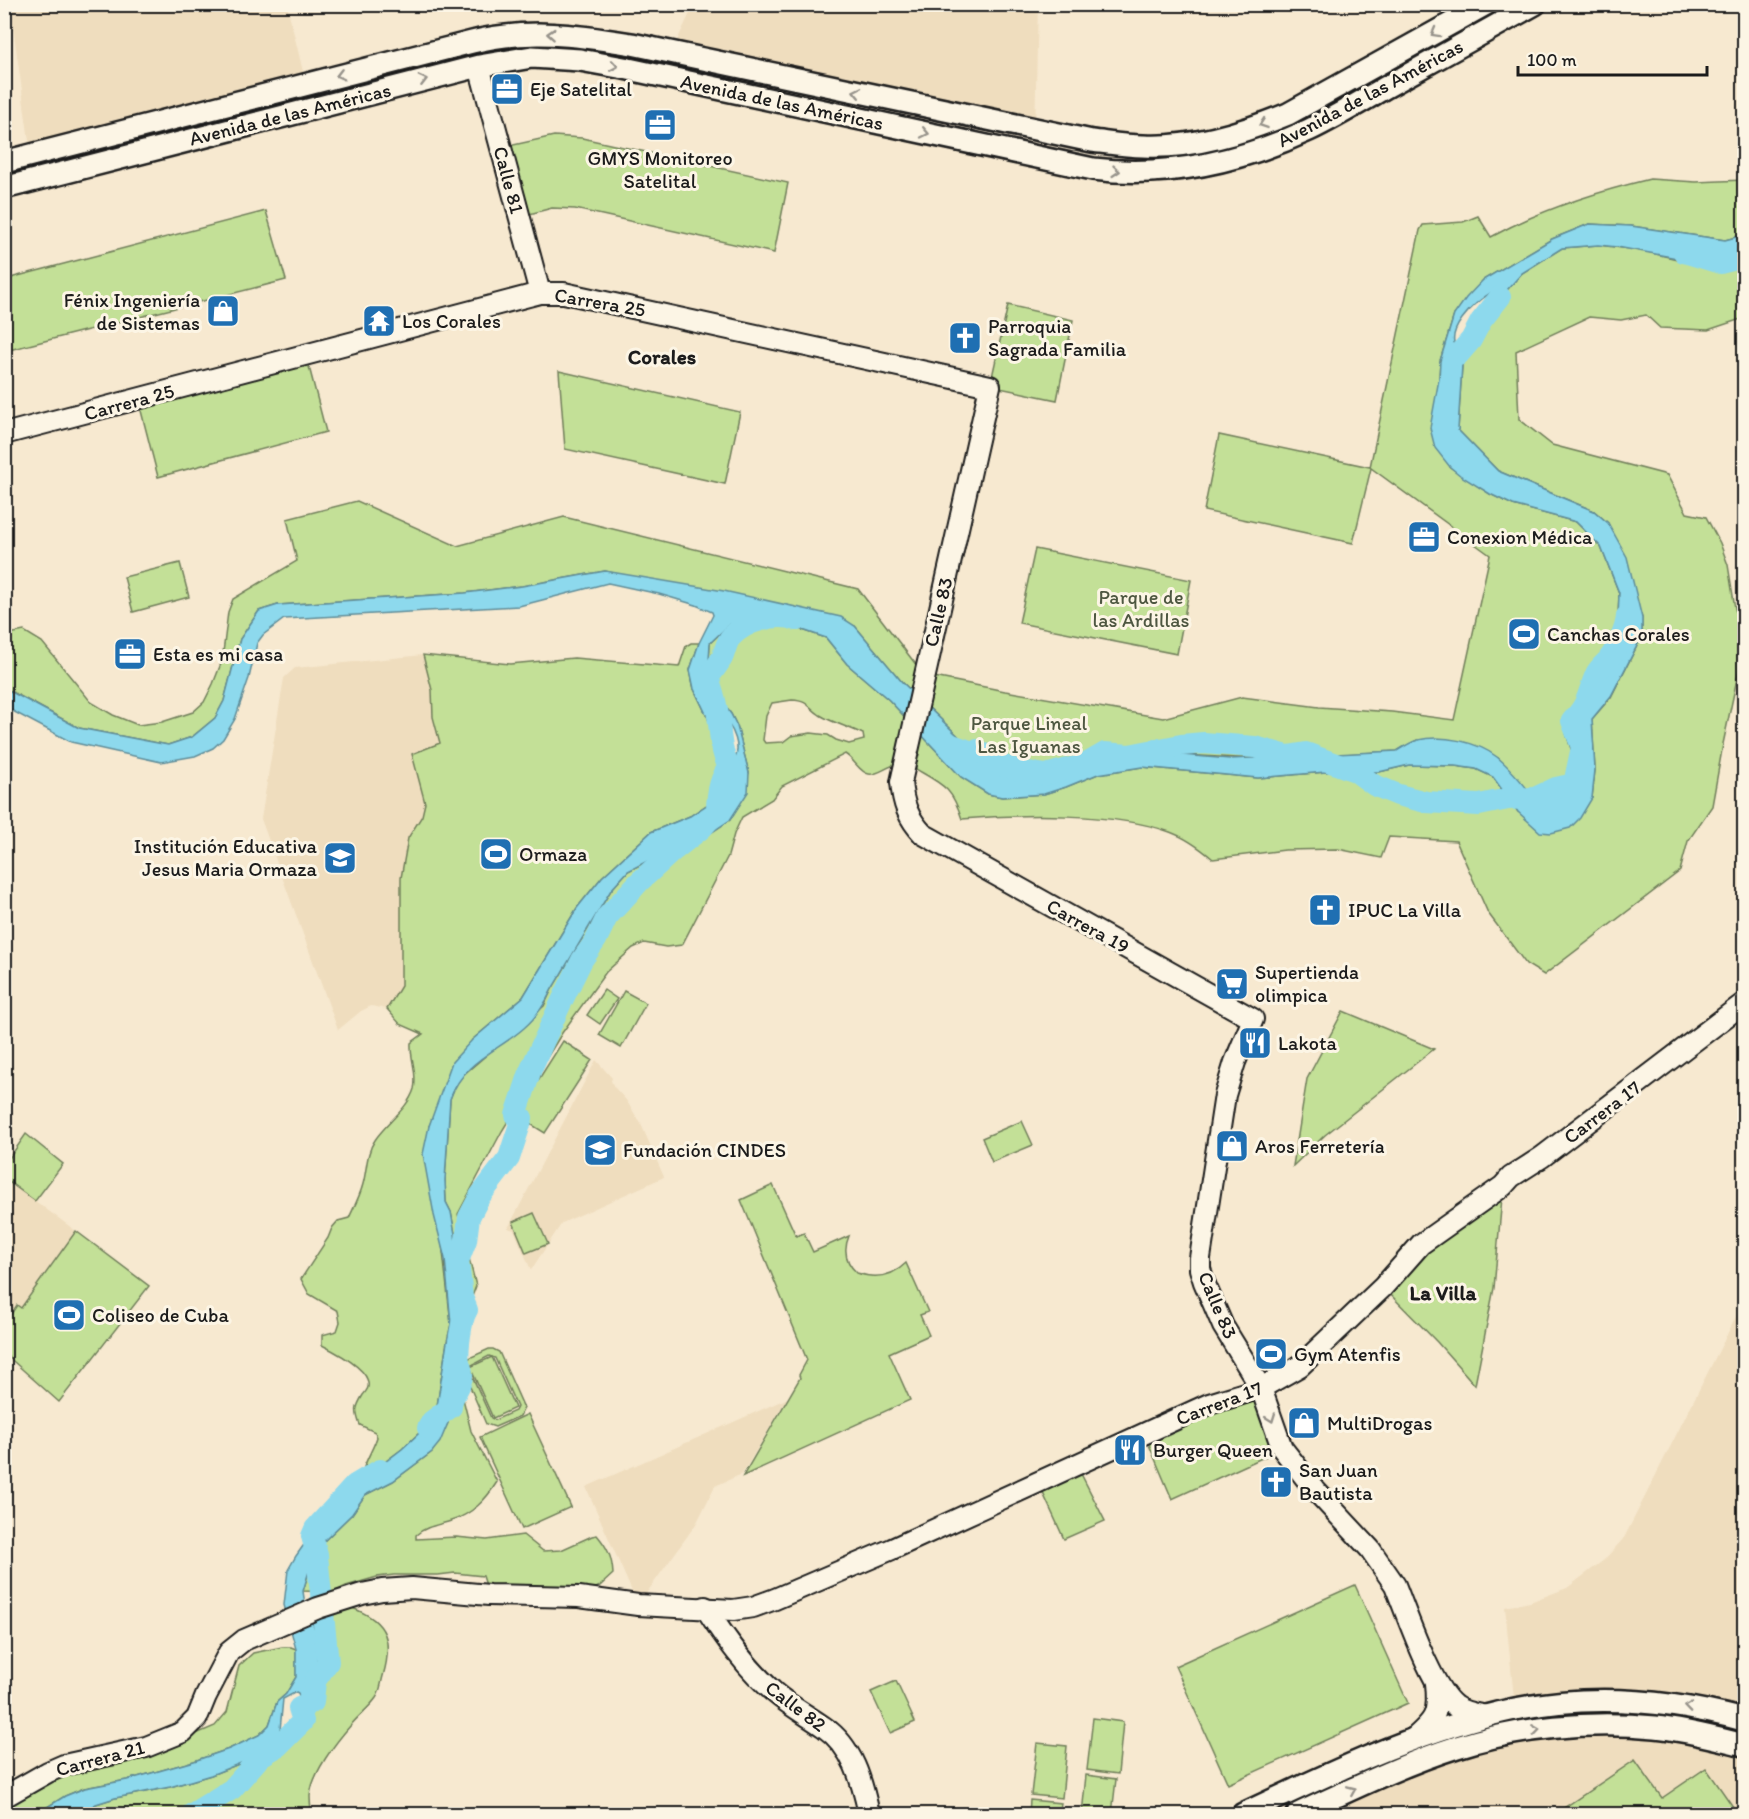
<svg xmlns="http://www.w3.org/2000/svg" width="1749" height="1819" viewBox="0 0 1749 1819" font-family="Itim,sans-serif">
<rect width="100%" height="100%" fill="#f7e9d0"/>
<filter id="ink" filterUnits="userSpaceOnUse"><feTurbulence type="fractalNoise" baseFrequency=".0167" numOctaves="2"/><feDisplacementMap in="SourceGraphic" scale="12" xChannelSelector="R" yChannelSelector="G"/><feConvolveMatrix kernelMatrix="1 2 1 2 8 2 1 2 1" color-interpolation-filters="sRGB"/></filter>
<g filter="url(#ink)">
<g fill="#efddbe">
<path d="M69 4 287 5 306 84 31 155 10 5H47L67 9Z"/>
<path d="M694 5H1038L1035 129 671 53Z"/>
<path d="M423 655 432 690 433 717 440 744 412 754 426 802 422 816 408 838 401 878V986L387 1009 371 1006 361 1011 338 1030 261 819 284 678 295 668Z"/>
<path d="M596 1060 612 1078 611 1081 614 1087 626 1100 641 1124 664 1177 562 1223 531 1270 514 1230 508 1228Z"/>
<path d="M5 1179 76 1231 21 1308 16 1305 5 1323Z"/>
<path d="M1744 1301V1720L1708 1711 1515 1709 1505 1607 1530 1602 1567 1588 1604 1560 1624 1538Z"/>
<path d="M788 1398 742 1474 715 1486 696 1524 638 1605 586 1487Z"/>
<path d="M1556 1727 1744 1745V1814H1298L1422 1760Z"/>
</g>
<g fill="#c3e097" stroke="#707e5a" stroke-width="1.5" fill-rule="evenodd">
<path d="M554 136 582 138 788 183 774 253 575 209 552 208 518 217 500 148Z"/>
<path d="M1650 179 1696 182 1744 180V235L1725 240 1631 226 1589 224 1552 239 1483 280 1454 315 1440 361 1439 379 1450 467 1490 494 1513 505 1576 522 1601 547 1619 593 1617 644 1590 696 1566 732 1577 768 1574 784 1566 794 1553 800 1535 798 1498 758 1417 740 1397 751 1256 759 1182 755 1156 751 1105 753 1062 772 1045 775H1025L975 752 902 682 855 626 605 571 522 586 465 593 278 605 259 611 240 639 224 701 215 718 192 737 168 745 79 728 5 688 4 635 24 631 42 642 91 702 113 715 138 725 162 722 193 712 204 702 213 684 222 661 228 612 233 599 297 561 287 519 357 501 457 546 564 517 858 589 924 675 1005 691 1163 718 1242 697 1319 707 1392 712 1454 720 1490 555 1371 468 1353 543 1204 511 1219 435 1370 467 1420 230 1423 225 1463 222 1478 216 1491 237C1540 210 1596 192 1650 179Z"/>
<path d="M266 211 286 280 5 351V283L14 277Z"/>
<path d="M1598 245 1639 250 1677 259 1744 258V318L1708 330 1660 328 1646 315 1621 320 1589 317 1516 351 1519 419 1552 445 1667 475 1687 513 1706 517 1720 543 1728 565 1735 608 1744 646 1723 744 1712 806 1688 841 1680 871 1544 975 1526 964 1488 913 1456 841 1389 837 1381 858 1338 849 1285 850 1213 859C1200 848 1187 838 1170 832 1115 812 1020 814 962 819 953 791 946 786 921 772 916 769 909 764 904 764 890 762 879 776 869 774 860 773 854 759 845 754L782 786 772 799 742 817 734 834 728 856 682 945 666 947 644 943 633 948 606 972 562 1033 502 1131 458 1214 476 1286 467 1310 457 1374 471 1431 497 1482C485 1501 472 1514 451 1521 439 1525 426 1526 416 1535V1539L456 1537 487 1540 523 1535 543 1551 561 1550 592 1536 597 1535C608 1548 612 1557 613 1574L600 1586 579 1597 489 1595 483 1576 455 1573 438 1575H394L377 1577 346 1586 334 1592 303 1591 312 1561 323 1542 352 1514 365 1495 393 1481 432 1452 448 1423 452 1384 463 1316 455 1234 451 1212 446 1202 445 1180 450 1099 455 1086 463 1075 544 1006 552 989 611 890 628 871 684 842 712 832 730 820 749 773 737 726 731 714 712 689 708 678 710 643 730 624 752 617 767 618 826 638 847 664 889 700 961 777 988 794 1002 797 1044 794 1066 787 1098 774 1142 767 1258 778 1337 771 1379 772 1409 765 1455 766 1476 769 1493 777 1518 812 1592 798 1595 770 1592 719 1611 697 1642 636V618L1608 523 1594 511 1498 471 1458 430 1462 365 1499 299 1522 273 1562 248ZM792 700C809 701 808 707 820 715 833 723 849 727 863 734L864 740 849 744 836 740 828 735 811 733 791 736 783 742 765 743 763 740 766 716 772 703Z"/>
<path d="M1008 305 1073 320 1057 400 990 386Z"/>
<path d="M306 355 326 432 158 477 138 399Z"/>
<path d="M559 371 740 412 725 484 565 449Z"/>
<path d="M1035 549 1191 580 1177 654 1019 623Z"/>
<path d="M180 563 189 597 133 612 124 577Z"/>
<path d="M691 643H699L690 670 694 689 708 718 720 757 723 775 722 789 717 798 690 816 651 832 602 877 577 908 523 997 472 1040 429 1126 451 1324 447 1342 437 1406 432 1421 402 1449 362 1479C360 1469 374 1448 377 1437L375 1432 360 1425C355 1411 355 1408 363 1395 364 1394 368 1389 368 1387 372 1370 334 1351 322 1345V1335L337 1331 340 1322 338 1311 309 1294 301 1279 328 1238 332 1228 338 1221 349 1218C354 1207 360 1196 363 1184 367 1170 366 1153 375 1140 386 1123 408 1109 414 1089 418 1074 410 1059 411 1043L423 1034 400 1024 387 1009 401 986V878L408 838 422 816 425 803 412 754 440 743 433 717 432 690 423 655 510 664 574 658 679 667 686 646Z"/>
<path d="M604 990 617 999 600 1024 587 1015Z"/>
<path d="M624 991 646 1003 621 1048 599 1035Z"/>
<path d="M1343 1011 1434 1049 1325 1135 1293 1166 1307 1079Z"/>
<path d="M563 1041 592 1060 545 1133 516 1115Z"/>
<path d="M1022 1121 1033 1145 992 1162 982 1138Z"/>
<path d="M26 1134 63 1164 35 1201 5 1179V1164Z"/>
<path d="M773 1185 796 1236 804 1233 813 1252 849 1236C843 1250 845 1262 857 1273 875 1279 892 1277 906 1263L928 1312 920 1315 929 1335 889 1353 910 1400 743 1476 800 1378 799 1375 807 1360 741 1200Z"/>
<path d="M1503 1186 1494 1288 1475 1385 1437 1342 1383 1287Z"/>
<path d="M534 1213 548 1244 526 1253 513 1222Z"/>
<path d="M76 1231 149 1286 59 1402 5 1354V1323L17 1305 21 1308Z"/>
<path d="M489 1349H493L499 1352 524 1408 520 1416 495 1427 486 1424 462 1368 467 1359ZM489 1356 495 1358 517 1407 515 1411 495 1420 491 1418 468 1367Z"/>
<path d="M492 1357 515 1408 493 1418 470 1367Z"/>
<path d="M1261 1388 1275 1452 1172 1499 1144 1433Z"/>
<path d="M528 1414 571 1507 522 1529 480 1437Z"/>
<path d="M1076 1464 1105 1521 1064 1539 1038 1482Z"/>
<path d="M1355 1585 1408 1703 1228 1784 1175 1666Z"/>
<path d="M352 1608C388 1621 393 1642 383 1676 381 1683 380 1693 376 1698 369 1708 358 1716 351 1725 336 1742 312 1773 310 1796 310 1802 311 1809 311 1814H79L96 1804 115 1798 170 1787 211 1775 261 1755 278 1746 303 1721 318 1655 315 1629 338 1612Z"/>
<path d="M282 1647H291L296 1649V1677L286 1694 277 1702 269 1725 259 1735 229 1749 194 1761 127 1780 84 1788 65 1796 36 1814H5V1797L48 1772 189 1737 215 1726 227 1712 239 1666 253 1653Z"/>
<path d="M896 1681 915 1722 890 1733 871 1692Z"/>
<path d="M1093 1718 1123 1722 1118 1774 1087 1770Z"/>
<path d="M1037 1743 1067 1746 1062 1798 1031 1795Z"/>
<path d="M1635 1760 1662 1798 1706 1768 1738 1814H1680L1676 1808 1666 1814H1555Z"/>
<path d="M1086 1775 1116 1779 1112 1814H1082Z"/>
<path d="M1030 1800 1061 1803 1059 1814H1029Z"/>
</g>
<path fill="#8dd9ed" stroke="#608d99" stroke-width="1.5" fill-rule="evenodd" d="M1589 224 1631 226 1725 240 1744 235V258L1699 262 1617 247 1598 245 1562 248 1522 273 1499 299 1474 343 1462 365 1458 430 1498 471 1594 511 1608 523 1627 557 1642 618V636L1611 696 1592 719 1595 770 1592 798 1580 818 1570 828 1551 833 1540 832 1518 812 1493 777 1476 769 1455 766 1409 765 1379 772 1337 771 1258 778 1142 767 1098 774 1066 787 1044 794 1002 797 988 794 961 777 889 700 847 664 826 638 767 618 752 617 730 624 710 643 708 678 712 689 731 714 737 726 749 773 748 792 730 820 712 832 684 842 628 871 611 890 552 989C545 1004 537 1017 524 1028 497 1052 464 1060 450 1099L445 1180 446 1202 451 1212 455 1234 463 1316 452 1384 448 1423 440 1442 432 1452 393 1481 365 1495 352 1514 323 1542 312 1561 303 1591 305 1605 315 1629 318 1655 313 1702 303 1721 278 1746 261 1755 211 1775 170 1787 115 1798 96 1804 79 1814H36L65 1796 85 1788 127 1780 194 1761 229 1749 259 1735 269 1725 277 1702 286 1694 296 1677V1649L284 1605 288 1570 296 1556 315 1529 355 1485 402 1449 432 1421 437 1406 447 1342 451 1324 445 1259 434 1215 423 1154 429 1126 452 1062 472 1040 523 997 577 908 602 877 651 832 690 816 717 798 722 789 723 775 720 757 708 718 694 689 690 670 699 643 713 615 712 612 696 605 659 594 608 583 519 606 284 619 263 635 257 643 249 678 235 719 223 739 213 748 195 756 161 762 71 742 5 707 4 688 79 728 168 745 192 737 215 718 224 701 240 639 259 611 278 605 465 593 522 586 605 571 724 591 841 617 855 626 902 682 975 752 1025 775H1045L1062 772 1105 753 1129 747 1182 755 1230 759 1397 751C1403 747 1411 742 1418 740 1442 734 1478 742 1497 757 1511 768 1523 784 1535 798L1553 800 1566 794 1574 784 1577 768 1566 733 1590 696 1617 644 1619 593 1601 547 1576 522 1513 505 1490 494 1461 476 1450 467 1435 448 1430 428 1439 379 1440 361 1454 315 1466 298 1483 280 1552 239ZM1492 292 1476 331 1460 353C1439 333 1476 302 1492 292ZM718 713C733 725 746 751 729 767 718 755 718 728 718 713ZM296 1692 298 1693C302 1706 294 1725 280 1730L283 1699Z"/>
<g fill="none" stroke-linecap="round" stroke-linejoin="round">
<g stroke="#8dd9ed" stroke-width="22">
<path d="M1684 252 1720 263 1744 257"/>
<path d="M1458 355 1471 340 1481 321 1500 297"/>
<path d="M946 743 975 753 977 750 1001 765 1025 772 1045 775 1086 764 1105 753 1129 755 1181 745 1204 743 1255 747 1288 756 1306 753 1355 771 1374 785 1398 795 1426 802 1479 805 1508 799 1535 798 1556 788 1574 784 1582 747 1572 721C1589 703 1587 695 1596 674 1598 669 1604 664 1608 660 1617 649 1626 629 1627 616"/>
<path d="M428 1428 432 1421 451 1407C451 1395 461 1388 462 1376 463 1371 460 1367 459 1362 457 1351 461 1319 467 1310L462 1297 458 1261 466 1240 469 1217 480 1196 509 1158 522 1118 516 1115 531 1069 560 1005 582 960 596 940 607 917 639 882 674 850 702 828 717 811C717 795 719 779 729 767 719 749 721 730 717 710 715 699 712 688 708 678 713 671 718 665 722 658 725 652 726 642 731 637 745 621 778 612 797 620"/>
<path d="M192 1814 232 1789 261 1756 278 1746 303 1721 299 1708 313 1702 315 1681 328 1662 317 1555 312 1536 315 1529 355 1485 380 1470"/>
</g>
<defs>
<g id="secondary">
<path d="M479 66 540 293"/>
<path d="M4 434 540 293H564L990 386 901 782C903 804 908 818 923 834L1253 1019 1235 1062 1225 1095 1200 1258V1269L1204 1282 1223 1326 1261 1388 1282 1448 1315 1490 1370 1549 1395 1585C1407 1615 1432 1689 1455 1706 1464 1713 1476 1714 1487 1716"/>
<path d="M705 1607C725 1638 747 1669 775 1693 790 1706 807 1715 824 1727 853 1747 862 1781 869 1814"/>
<path d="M1413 1739C1436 1719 1439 1714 1436 1683"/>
<path d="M4 1797 48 1772 64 1765 146 1747 183 1732 197 1718 206 1696 229 1652 244 1640 318 1608 362 1594 382 1590 412 1588 489 1595 579 1597 638 1605 733 1610 753 1607 775 1599 892 1549 1209 1404 1261 1388 1300 1366 1383 1287 1421 1244 1503 1186 1511 1177 1542 1157 1744 1003"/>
</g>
<g id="primary">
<path d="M4 162 472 42C529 28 576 35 632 44L1092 141C1109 143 1126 146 1143 146 1192 149 1244 132 1288 114L1486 4"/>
<path d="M4 188 479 66 532 57 580 60 624 68 1093 169C1168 178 1240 162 1309 130 1336 117 1362 101 1388 86 1437 59 1486 31 1535 4"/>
<path d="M1243 1814C1331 1773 1420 1729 1515 1709 1591 1694 1670 1700 1744 1720"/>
<path d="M1298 1814C1350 1790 1403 1764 1457 1747 1520 1727 1590 1721 1655 1727 1686 1730 1715 1738 1744 1745"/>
</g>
</defs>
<use href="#secondary" stroke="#1c1c1c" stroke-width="24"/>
<use href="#primary" stroke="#1c1c1c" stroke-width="26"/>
<use href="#secondary" stroke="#fcf5e5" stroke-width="20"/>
<use href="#primary" stroke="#fcf5e5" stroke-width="21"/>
</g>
<defs><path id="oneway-chevron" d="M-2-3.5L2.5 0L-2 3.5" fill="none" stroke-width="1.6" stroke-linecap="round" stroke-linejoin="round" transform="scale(1.5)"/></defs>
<g stroke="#97938b">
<use href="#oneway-chevron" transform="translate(1435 33) rotate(151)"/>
<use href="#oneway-chevron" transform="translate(551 34) rotate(-176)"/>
<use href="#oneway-chevron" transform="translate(614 66) rotate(10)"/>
<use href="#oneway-chevron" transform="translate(340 75) rotate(166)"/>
<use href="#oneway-chevron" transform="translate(423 80) rotate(-14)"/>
<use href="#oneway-chevron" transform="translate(857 92) rotate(-168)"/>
<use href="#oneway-chevron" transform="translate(1263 124) rotate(161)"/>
<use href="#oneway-chevron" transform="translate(925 133) rotate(12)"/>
<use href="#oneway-chevron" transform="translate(1116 171) rotate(5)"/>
<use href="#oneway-chevron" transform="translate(1271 1418) rotate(70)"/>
<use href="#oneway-chevron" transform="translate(1688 1707) rotate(-172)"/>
<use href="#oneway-chevron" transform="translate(1536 1730) rotate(-8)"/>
<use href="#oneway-chevron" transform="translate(1352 1790) rotate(-23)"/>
</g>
</g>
<defs>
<symbol id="office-square" viewBox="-11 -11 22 22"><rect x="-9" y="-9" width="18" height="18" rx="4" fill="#1f6fb2" stroke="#fcf5e5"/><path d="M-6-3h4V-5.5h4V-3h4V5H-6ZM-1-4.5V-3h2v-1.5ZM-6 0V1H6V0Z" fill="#fff"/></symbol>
<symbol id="shop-square" viewBox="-11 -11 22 22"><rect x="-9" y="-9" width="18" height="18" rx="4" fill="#1f6fb2" stroke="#fcf5e5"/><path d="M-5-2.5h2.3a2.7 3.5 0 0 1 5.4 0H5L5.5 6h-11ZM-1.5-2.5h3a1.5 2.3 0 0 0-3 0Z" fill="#fff"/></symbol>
<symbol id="temple-square" viewBox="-11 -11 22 22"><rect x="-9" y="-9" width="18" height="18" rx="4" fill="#1f6fb2" stroke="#fcf5e5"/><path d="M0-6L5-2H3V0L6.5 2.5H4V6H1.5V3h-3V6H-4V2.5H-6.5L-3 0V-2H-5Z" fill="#fff"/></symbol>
<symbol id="church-square" viewBox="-11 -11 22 22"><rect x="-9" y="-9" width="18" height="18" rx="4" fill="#1f6fb2" stroke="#fcf5e5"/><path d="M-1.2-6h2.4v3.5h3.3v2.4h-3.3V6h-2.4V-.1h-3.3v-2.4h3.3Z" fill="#fff"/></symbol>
<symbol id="stadium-square" viewBox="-11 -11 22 22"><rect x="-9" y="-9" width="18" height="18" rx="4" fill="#1f6fb2" stroke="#fcf5e5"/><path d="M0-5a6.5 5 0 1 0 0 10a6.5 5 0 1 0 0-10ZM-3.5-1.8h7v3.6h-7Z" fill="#fff"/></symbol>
<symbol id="school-square" viewBox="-11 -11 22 22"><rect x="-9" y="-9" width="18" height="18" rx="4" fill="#1f6fb2" stroke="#fcf5e5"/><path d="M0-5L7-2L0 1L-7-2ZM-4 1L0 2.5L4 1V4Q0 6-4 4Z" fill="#fff"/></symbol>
<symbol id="supermarket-square" viewBox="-11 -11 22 22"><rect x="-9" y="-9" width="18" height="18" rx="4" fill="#1f6fb2" stroke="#fcf5e5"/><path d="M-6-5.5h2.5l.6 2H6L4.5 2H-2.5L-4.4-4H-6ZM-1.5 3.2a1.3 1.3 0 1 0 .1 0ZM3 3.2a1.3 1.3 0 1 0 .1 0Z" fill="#fff"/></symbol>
<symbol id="restaurant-square" viewBox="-11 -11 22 22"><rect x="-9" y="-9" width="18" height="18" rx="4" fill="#1f6fb2" stroke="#fcf5e5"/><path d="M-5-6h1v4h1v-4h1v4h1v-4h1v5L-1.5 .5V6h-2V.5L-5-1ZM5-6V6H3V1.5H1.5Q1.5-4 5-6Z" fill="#fff"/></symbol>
</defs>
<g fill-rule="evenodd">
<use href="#office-square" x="488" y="70" width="38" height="38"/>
<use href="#office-square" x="641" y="106" width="38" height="38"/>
<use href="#shop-square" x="204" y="292" width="38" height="38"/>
<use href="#temple-square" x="360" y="302" width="38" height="38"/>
<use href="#church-square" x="946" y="319" width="38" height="38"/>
<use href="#office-square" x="1405" y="518" width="38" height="38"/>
<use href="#stadium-square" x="1505" y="615" width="38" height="38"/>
<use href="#office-square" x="111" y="635" width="38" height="38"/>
<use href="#stadium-square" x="477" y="835" width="38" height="38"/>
<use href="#school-square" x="321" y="839" width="38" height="38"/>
<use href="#church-square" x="1306" y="891" width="38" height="38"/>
<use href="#supermarket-square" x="1213" y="965" width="38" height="38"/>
<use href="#restaurant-square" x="1236" y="1024" width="38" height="38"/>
<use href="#shop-square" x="1213" y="1127" width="38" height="38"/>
<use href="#school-square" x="581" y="1131" width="38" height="38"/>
<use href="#stadium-square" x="50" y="1296" width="38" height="38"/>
<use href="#stadium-square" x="1252" y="1335" width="38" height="38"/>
<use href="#shop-square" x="1285" y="1404" width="38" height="38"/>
<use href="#restaurant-square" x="1111" y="1431" width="38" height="38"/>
<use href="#church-square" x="1257" y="1463" width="38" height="38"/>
</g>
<g text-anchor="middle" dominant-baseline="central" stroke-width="6" stroke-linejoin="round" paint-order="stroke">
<g font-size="20" fill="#1c1c1c" stroke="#fcf5e5" text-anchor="start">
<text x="530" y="89">Eje Satelital</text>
<text x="660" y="158" text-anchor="middle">GMYS Monitoreo<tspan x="660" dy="23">Satelital</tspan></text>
<text x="200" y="300" text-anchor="end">Fénix Ingeniería<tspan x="200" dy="23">de Sistemas</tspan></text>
<text x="402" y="321">Los Corales</text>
<text x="988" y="326">Parroquia<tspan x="988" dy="23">Sagrada Familia</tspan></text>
<text x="1447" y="537">Conexion Médica</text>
<text x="1547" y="634">Canchas Corales</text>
<text x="153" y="654">Esta es mi casa</text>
<text x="317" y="846" text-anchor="end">Institución Educativa<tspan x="317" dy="23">Jesus Maria Ormaza</tspan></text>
<text x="519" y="854">Ormaza</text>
<text x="1348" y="910">IPUC La Villa</text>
<text x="1255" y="972">Supertienda<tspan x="1255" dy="23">olimpica</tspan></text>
<text x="1278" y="1043">Lakota</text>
<text x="1255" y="1146">Aros Ferretería</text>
<text x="623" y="1150">Fundación CINDES</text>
<text x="92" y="1315">Coliseo de Cuba</text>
<text x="1294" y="1354">Gym Atenfis</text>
<text x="1327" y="1423">MultiDrogas</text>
<text x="1153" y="1450">Burger Queen</text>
<text x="1299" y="1470">San Juan<tspan x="1299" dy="23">Bautista</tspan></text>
</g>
<g font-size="20" fill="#1c1c1c" stroke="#fcf5e5">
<text transform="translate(1370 93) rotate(-28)">Avenida de las Américas</text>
<text transform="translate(782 102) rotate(12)">Avenida de las Américas</text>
<text transform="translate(290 114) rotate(-14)">Avenida de las Américas</text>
<text transform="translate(509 180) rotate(75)">Calle 81</text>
<text transform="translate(600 302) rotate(10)">Carrera 25</text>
<text transform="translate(129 402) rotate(-15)">Carrera 25</text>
<text transform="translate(938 612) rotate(-77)">Calle 83</text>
<text transform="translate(1088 926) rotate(29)">Carrera 19</text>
<text transform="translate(1602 1112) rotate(-37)">Carrera 17</text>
<text transform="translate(1218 1305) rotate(67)">Calle 83</text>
<text transform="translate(1219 1403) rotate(-21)">Carrera 17</text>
<text transform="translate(796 1706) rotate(37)">Calle 82</text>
<text transform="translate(100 1758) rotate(-15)">Carrera 21</text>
</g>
<g font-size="20" fill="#4e5741" stroke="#fcf5e5">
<text x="1141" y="597">Parque de<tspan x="1141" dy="23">las Ardillas</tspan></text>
<text x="1029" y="723">Parque Lineal<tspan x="1029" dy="23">Las Iguanas</tspan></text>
</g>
<g font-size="21" font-weight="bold" fill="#1c1c1c" stroke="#fcf5e5">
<text x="662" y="356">Corales</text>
<text x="1443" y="1292">La Villa</text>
</g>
</g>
<rect width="1749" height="1819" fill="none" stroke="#fcf5e5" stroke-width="24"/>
<rect x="12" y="12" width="1725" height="1795" fill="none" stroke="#1c1c1c" stroke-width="2" filter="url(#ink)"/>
<path d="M1518 66v9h189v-9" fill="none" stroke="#1c1c1c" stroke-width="3"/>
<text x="1527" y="66" font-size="18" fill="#1c1c1c" stroke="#fcf5e5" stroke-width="4.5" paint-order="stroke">100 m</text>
</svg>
